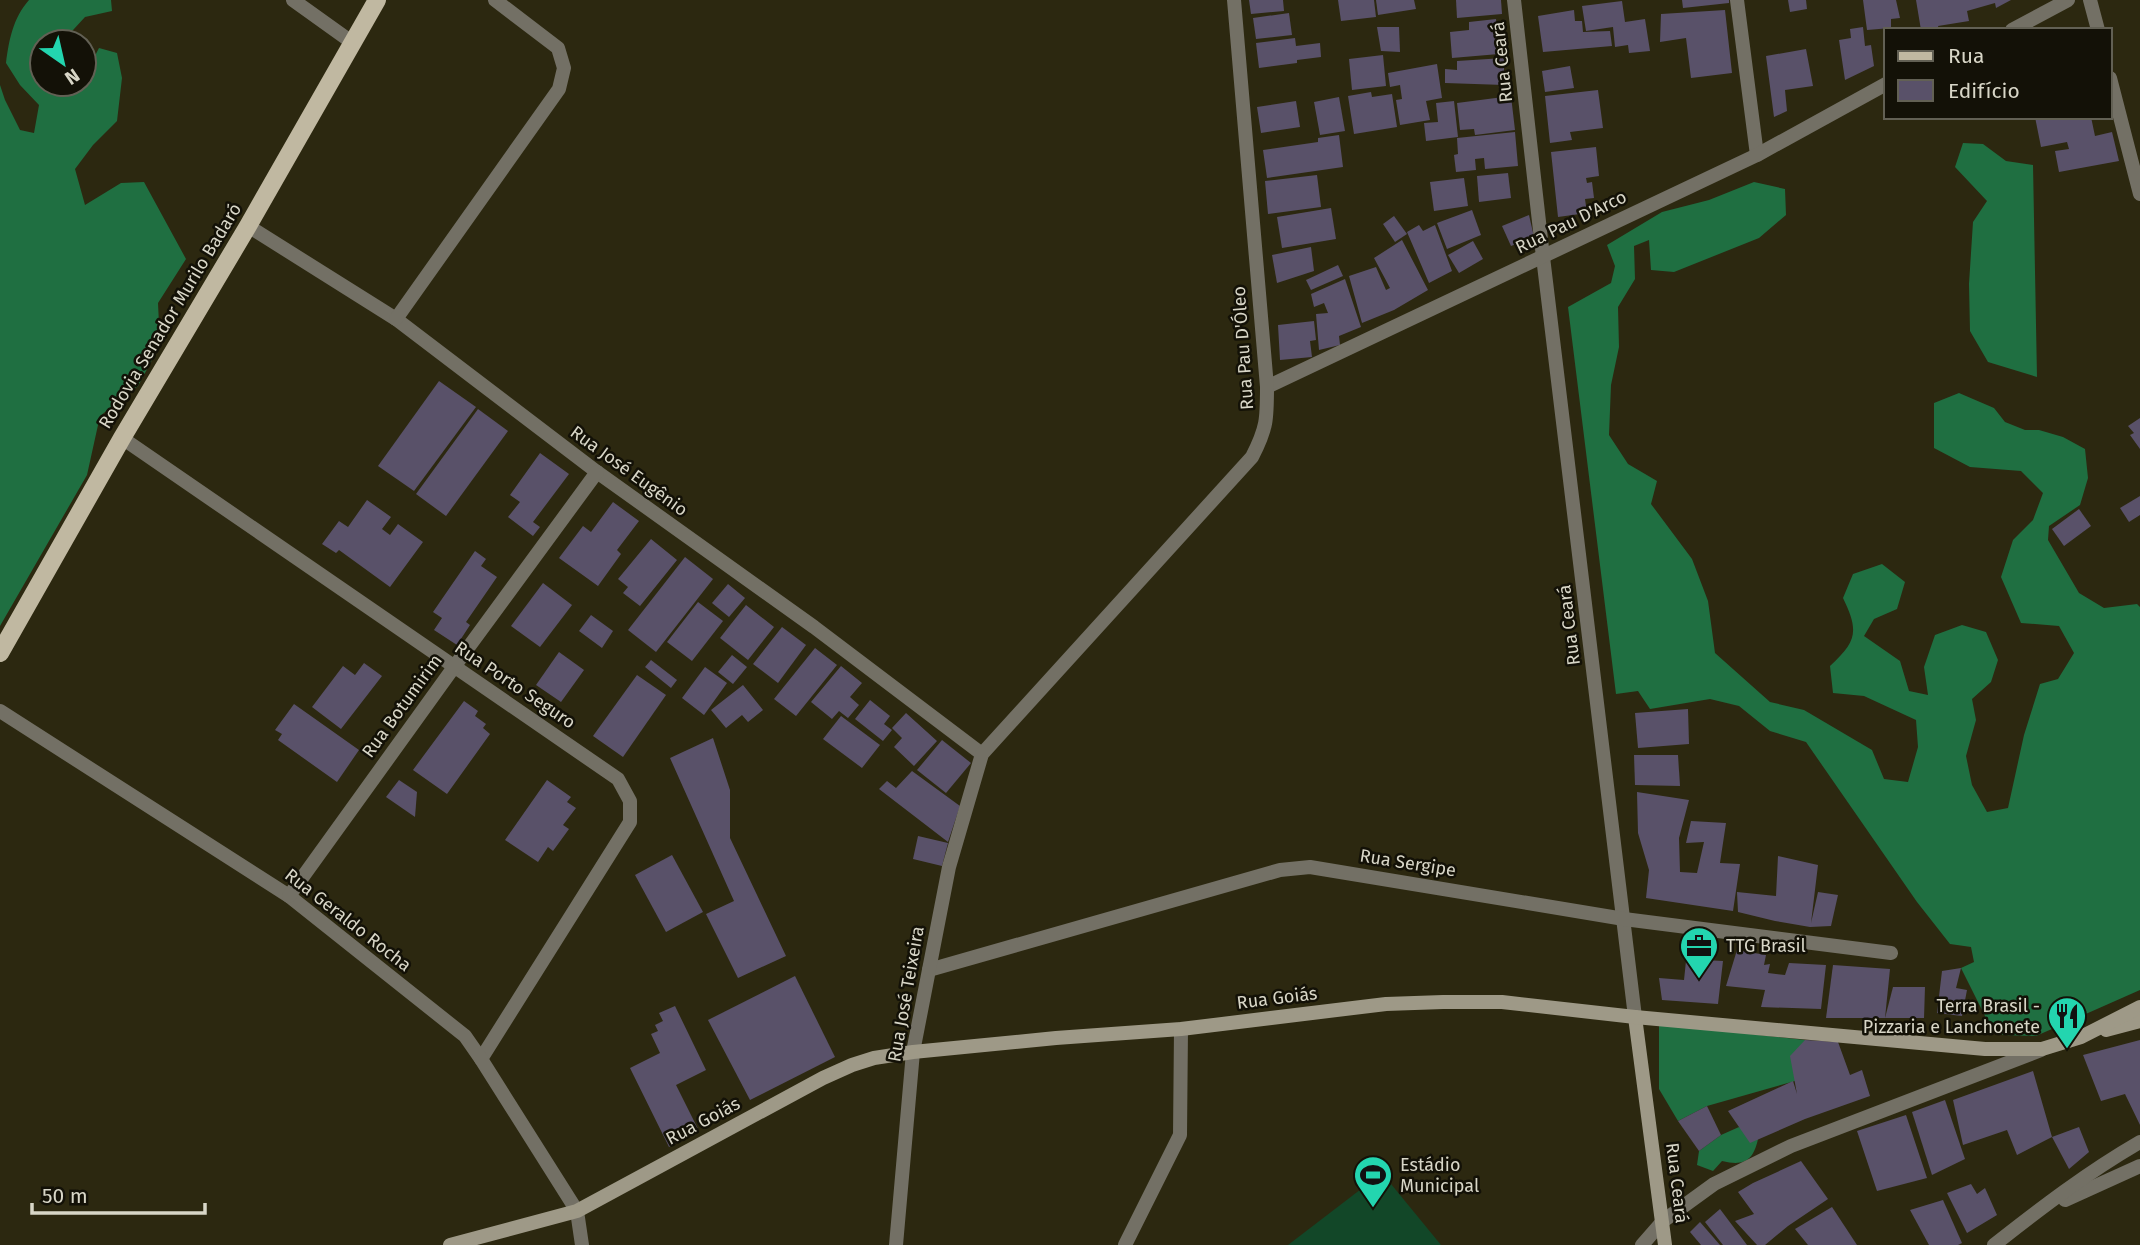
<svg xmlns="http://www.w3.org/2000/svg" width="2140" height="1245" viewBox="0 0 2140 1245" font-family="'Fira Sans',sans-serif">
<rect width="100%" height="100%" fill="#2c2810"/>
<path fill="#124728" d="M1382 1173 1441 1245H1288Z"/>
<g fill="#1f6f41">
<path d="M29 0H111L112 11 85 17 62 42H42V84H58L60 93 84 84V77L99 48 117 53 122 78 117 121 93 145 75 169 85 205 121 183 144 182 186 259 158 303 160 345 138 386 100 416 87 475 0 626V85L5 100 20 130 34 133 39 105 20 85 6 63C9 40 13 18 29 0Z"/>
<path d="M1963 143 1983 144 2006 161 2033 165 2037 377 1988 362 1970 331 1969 284 1973 222 1987 201 1955 167Z"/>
<path d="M1754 182 1785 189 1786 215 1759 238 1674 272 1651 270 1649 240 1634 246 1635 279 1618 307 1619 347 1611 385 1609 435 1628 464 1657 481 1651 504 1692 559 1708 601 1715 653 1770 702 1804 710 1872 750 1884 779 1908 782 1918 747 1916 720 1864 696 1833 693 1830 666C1857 641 1859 631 1843 598L1853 574 1882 564 1905 582 1897 609 1874 619 1864 636 1900 661 1909 691 1928 695 1924 667 1935 635 1962 625 1986 632 1998 660 1991 682 1972 699 1976 720 1966 756 1972 785 1987 812 2008 808 2024 735 2040 684 2058 679 2074 653 2059 626 2021 623 2001 577 2013 540 2033 520 2043 493 2021 471 1970 467 1934 448V403L1959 393 1994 408 2005 422 2025 430H2039L2063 437 2085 449 2088 478 2080 505 2049 526 2048 540 2079 593 2104 608 2137 604 2140 607V990L2036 1036 2003 1035 1988 1022 1961 968 1974 962 1971 947 1950 944 1917 902 1806 742 1770 731 1739 706 1710 699 1650 709 1638 691 1616 694 1568 307 1611 283 1615 266 1607 245 1662 212 1709 200Z"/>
<path d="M1659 1024 1805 1040 1795 1081 1707 1106 1678 1121 1659 1089Z"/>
<path d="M1739 1127 1758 1139C1753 1162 1743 1166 1722 1161L1713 1171 1697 1165 1699 1151 1721 1135Z"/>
</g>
<g fill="#595169">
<path d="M1249 0H1283L1284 11 1251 14Z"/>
<path d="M1338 0H1374L1376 17 1341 21Z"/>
<path d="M1376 0H1414L1416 9 1378 15Z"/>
<path d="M1456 0H1501L1502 14 1457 18Z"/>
<path d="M1682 0H1729V3L1683 8Z"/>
<path d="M1788 0H1806L1807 9 1790 12Z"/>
<path d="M1863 0H1896L1900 18 1891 19V28L1867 30Z"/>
<path d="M1916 0H2011L1996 8 1995 3 1967 11 1969 21 1938 26 1939 30H1921Z"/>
<path d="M1622 1 1625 22 1645 19 1650 51 1629 53 1628 45 1615 47 1613 27 1586 31 1582 6Z"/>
<path d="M1574 10 1575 21H1582L1583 32 1610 31 1612 46 1543 52 1538 16Z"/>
<path d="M1725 10 1732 73 1691 78 1686 38 1660 42 1661 14Z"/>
<path d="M1289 13 1292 35 1256 39 1253 18Z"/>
<path d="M1496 19 1499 54 1452 58 1450 32 1469 30V22Z"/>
<path d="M1377 27H1399L1400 52 1381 51Z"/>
<path d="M1863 27 1865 46 1871 45 1874 66 1845 80 1839 40 1851 38 1850 29Z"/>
<path d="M1295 38 1296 46 1320 43 1321 57 1297 60V63L1259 68 1256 43Z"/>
<path d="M1806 49 1813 86 1785 90 1787 111 1774 117 1766 56Z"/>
<path d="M1383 55 1386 86 1352 90 1349 59Z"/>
<path d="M1504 58V85L1445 83V69L1457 70V61Z"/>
<path d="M1437 64 1442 98 1426 101 1430 120 1400 125 1396 100 1402 99 1400 85 1390 87 1388 73Z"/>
<path d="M1570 66 1574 88 1545 92 1542 71Z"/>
<path d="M1598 90 1603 128 1570 132 1572 140 1550 143 1545 96Z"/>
<path d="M1371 92 1372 97 1392 94 1397 127 1354 134 1348 96Z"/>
<path d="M1511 96 1515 130 1475 135 1474 129 1460 130 1457 103Z"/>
<path d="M1339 97 1345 131 1320 135 1314 102Z"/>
<path d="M1296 101 1300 127 1261 133 1257 107Z"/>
<path d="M1454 101 1458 137 1426 141 1424 123 1438 122 1436 103Z"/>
<path d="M2035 117H2091L2095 136 2112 132 2119 161 2059 172 2055 151 2069 149 2067 142 2041 147Z"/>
<path d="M1515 132 1518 166 1485 169 1484 158 1475 159 1476 170 1456 172 1454 155 1458 154 1457 138Z"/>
<path d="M1339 135 1343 167 1267 178 1263 150 1318 142V138Z"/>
<path d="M1596 147 1599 176 1586 178 1587 183 1592 182 1594 198 1585 199 1587 213 1558 217 1551 152Z"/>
<path d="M1508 173 1511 198 1479 202 1477 176Z"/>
<path d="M1317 175 1321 207 1268 214 1265 181Z"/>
<path d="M1464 178 1468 206 1434 211 1430 182Z"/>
<path d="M1331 208 1336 239 1282 248 1277 217Z"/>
<path d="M1472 210 1481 235 1447 249 1437 223Z"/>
<path d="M1529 215 1534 237 1511 246 1502 226Z"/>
<path d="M1394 216 1407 234 1395 242 1383 224Z"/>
<path d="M1419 225 1423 231 1435 225 1452 271 1429 283 1407 232Z"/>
<path d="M1402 240 1428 290 1394 310 1362 323 1349 276 1376 267 1386 290 1390 288 1374 258Z"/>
<path d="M1473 241 1483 259 1459 273 1448 255Z"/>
<path d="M1311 247 1314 271 1277 283 1272 255Z"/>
<path d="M1338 265 1343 276 1311 290 1306 280Z"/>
<path d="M1345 279 1361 327 1339 336 1340 345 1319 350 1316 314 1328 313 1324 303 1314 307 1311 294Z"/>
<path d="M1314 321 1316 340 1310 341 1312 357 1280 360 1278 325Z"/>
<path d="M439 381 476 407 414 491 378 466Z"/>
<path d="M478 409 508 431 446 516 416 494Z"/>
<path d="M2140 418V449L2130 435 2134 433 2128 426Z"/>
<path d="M540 453 569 474 533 522 540 527 533 536 508 517 520 502 510 495Z"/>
<path d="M2140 496V515L2129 522 2120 508Z"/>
<path d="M367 500 391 517 382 529 390 535 398 524 423 542 390 587 339 550 336 553 322 544 339 521 348 527Z"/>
<path d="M613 502 639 521 617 550 621 554 598 586 559 558 583 526 591 532Z"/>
<path d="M2079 509 2091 526 2064 546 2052 529Z"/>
<path d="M651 539 677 560 640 606 623 593 628 587 618 579Z"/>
<path d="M475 551 486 559 481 566 497 577 466 622 470 625 457 645 434 630 442 618 433 612Z"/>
<path d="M685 557 713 579 656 652 628 630Z"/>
<path d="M543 583 572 605 540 647 511 626Z"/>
<path d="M728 584 745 598 729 617 712 603Z"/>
<path d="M698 602 723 621 692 661 667 642Z"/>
<path d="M746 605 774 627 748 660 720 638Z"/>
<path d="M591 615 613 631 602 648 579 631Z"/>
<path d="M782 627 806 645 778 683 753 664Z"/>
<path d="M815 648 837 665 796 716 774 699Z"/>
<path d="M559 652 584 670 561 702 536 685Z"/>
<path d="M732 655 747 667 733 684 718 672Z"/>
<path d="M651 660 677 680 671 688 645 667Z"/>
<path d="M364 663 382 676 341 729 312 707 343 666 355 675Z"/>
<path d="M841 666 862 683 850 697 859 705 848 718 839 711 832 719 811 702Z"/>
<path d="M705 667 727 683 704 715 682 698Z"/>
<path d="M637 675 666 695 623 757 593 736Z"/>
<path d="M743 685 763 710 748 722 742 715 726 728 711 710Z"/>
<path d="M870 700 890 716 884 724 892 730 883 741 855 719Z"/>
<path d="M464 701 478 711 475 716 486 724 483 728 490 734 447 794 413 770Z"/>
<path d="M294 704 359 750 337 782 278 740 282 734 275 730Z"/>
<path d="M1688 709 1689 744 1638 748 1635 713Z"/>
<path d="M906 713 937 741 914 766 894 747 902 738 892 728Z"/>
<path d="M841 716 880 745 862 768 823 739Z"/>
<path d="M713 738 730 790V838L786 956 738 978 706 914 734 901 670 758Z"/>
<path d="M942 740 971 763 946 793 917 770Z"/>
<path d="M1634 755H1678L1680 786 1635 785Z"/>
<path d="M912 771 960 806 948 842 879 789 887 781 896 788Z"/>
<path d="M399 780 417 792 415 817 386 797Z"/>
<path d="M547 780 571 797 567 802 576 808 563 825 569 829 553 851 548 847 538 862 505 840Z"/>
<path d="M1637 792 1689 800 1679 838 1680 872 1697 873 1704 842 1686 843 1691 821 1726 823 1720 863 1740 864 1733 911 1646 898 1649 870 1638 833Z"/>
<path d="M918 836 948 843 942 866 913 859Z"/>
<path d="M672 855 703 912 666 932 635 875Z"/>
<path d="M1778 856 1818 865 1811 923 1818 892 1838 895 1831 926 1810 927 1775 921 1738 912 1737 892 1776 896Z"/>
<path d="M1688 942 1704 946V960L1723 961 1718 1004 1662 1000 1659 978 1684 980Z"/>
<path d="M1737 950 1766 955 1764 965 1770 964 1768 973 1785 975 1789 963 1826 965 1821 1009 1761 1007 1765 990 1726 986Z"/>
<path d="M1833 965 1890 969 1885 1018H1826Z"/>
<path d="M1961 968 1956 988 1967 990 1962 1016 1937 1013 1942 971Z"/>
<path d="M795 976 835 1057 750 1100 708 1020Z"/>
<path d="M1893 987H1925L1924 1018H1885Z"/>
<path d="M675 1006 706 1070 676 1085 699 1131 669 1147 630 1068 660 1053 651 1034 658 1031 655 1025 663 1021 659 1013Z"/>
<path d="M1805 1040 1838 1042 1850 1075 1862 1070 1870 1096 1805 1119 1750 1143 1728 1111 1793 1081 1797 1094 1790 1056Z"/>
<path d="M2140 1040V1125L2125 1094 2101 1101 2083 1055Z"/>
<path d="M2033 1071 2052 1137 2079 1127 2089 1152 2069 1169 2052 1137 2017 1155 2007 1130 1963 1145 1953 1100Z"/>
<path d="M1945 1100 1965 1159 1932 1175 1912 1112Z"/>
<path d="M1707 1106 1721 1135 1699 1151 1678 1121Z"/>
<path d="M1906 1115 1927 1178 1877 1191 1857 1131Z"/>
<path d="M1801 1161 1828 1199 1788 1226 1765 1245H1757L1735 1221 1754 1214 1738 1192 1753 1183Z"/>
<path d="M1971 1184 1977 1194 1985 1188 1997 1215 1967 1233 1947 1193Z"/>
<path d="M1943 1200 1962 1243 1958 1245H1929L1910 1210Z"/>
<path d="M1832 1207 1857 1245H1808L1795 1229Z"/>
<path d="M1720 1209 1747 1245H1723L1705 1222Z"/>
<path d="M1700 1222 1720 1245H1701L1690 1232Z"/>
</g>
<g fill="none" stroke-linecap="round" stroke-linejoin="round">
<g stroke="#737065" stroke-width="14">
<path d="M293 0 353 43"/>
<path d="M1514 0 1543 257 1635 1017"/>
<path d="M1737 0 1757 155"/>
<path d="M2090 0 2098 30"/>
<path d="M2012 30 2068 0"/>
<path d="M2110 78 2140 194"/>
<path d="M248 226 396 319 597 472 814 627 982 754"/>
<path d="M396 319 559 89 564 68 558 48 495 0"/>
<path d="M1267 387 1757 155 1886 84"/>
<path d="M122 438 618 779 630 801V822L481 1059"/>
<path d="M0 711 289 896 465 1036 481 1059 577 1211 582 1245"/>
<path d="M289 896 454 667 597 472"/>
<path d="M929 970 1280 870 1310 867 1624 919 1891 953"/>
<path d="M2065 1200 2140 1166"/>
<path d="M896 1245 913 1052 949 867 982 754 1252 457C1267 428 1267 419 1267 387L1234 0"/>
<path d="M1125 1245 1180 1135 1181 1029"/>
<path d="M1642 1245 1663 1221 1714 1184 1791 1146 2041 1050"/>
<path d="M1994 1245C2041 1208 2088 1172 2140 1142"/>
</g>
<g stroke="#9e9987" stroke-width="14">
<path d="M1635 1017 1665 1245"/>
<path d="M2106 1030 2140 1021"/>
<path d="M450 1245 577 1211 823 1078 852 1065 874 1058 913 1052 1056 1038 1181 1029 1386 1004 1443 1002H1502L1635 1017 1985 1049H2042L2081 1037 2140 1007"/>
</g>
<path stroke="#c0b8a1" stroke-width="18" d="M0 653 122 438 248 226 377 0"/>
</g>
<defs>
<symbol id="office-pin" viewBox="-11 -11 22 30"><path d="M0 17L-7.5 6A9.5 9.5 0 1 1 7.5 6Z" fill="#23d5af" stroke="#131107"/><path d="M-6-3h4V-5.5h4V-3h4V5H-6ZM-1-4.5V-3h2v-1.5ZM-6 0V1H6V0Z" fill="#111"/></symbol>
<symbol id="restaurant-pin" viewBox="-11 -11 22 30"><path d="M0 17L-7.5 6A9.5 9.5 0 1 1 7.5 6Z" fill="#23d5af" stroke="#131107"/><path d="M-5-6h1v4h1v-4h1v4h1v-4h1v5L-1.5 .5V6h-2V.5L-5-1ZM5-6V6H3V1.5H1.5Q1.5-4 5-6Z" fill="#111"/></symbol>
<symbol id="stadium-pin" viewBox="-11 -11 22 30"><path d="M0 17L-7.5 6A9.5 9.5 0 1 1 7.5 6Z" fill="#23d5af" stroke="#131107"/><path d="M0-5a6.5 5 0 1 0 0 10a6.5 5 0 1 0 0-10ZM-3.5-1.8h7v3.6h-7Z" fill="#111"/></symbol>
</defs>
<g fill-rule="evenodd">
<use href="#office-pin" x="1677" y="924" width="44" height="60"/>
<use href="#restaurant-pin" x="2045" y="994" width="44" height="60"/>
<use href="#stadium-pin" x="1351" y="1153" width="44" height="60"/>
</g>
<g text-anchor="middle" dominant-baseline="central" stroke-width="5" stroke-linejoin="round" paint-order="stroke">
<g font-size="18" fill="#d8d6c7" stroke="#131107">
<text transform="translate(1502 62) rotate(-96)">Rua Ceará</text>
<text transform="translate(1571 222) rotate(-26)">Rua Pau D'Arco</text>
<text transform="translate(170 316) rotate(-59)">Rodovia Senador Murilo Badaró</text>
<text transform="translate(1243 348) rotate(-94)">Rua Pau D'Óleo</text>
<text transform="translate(629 471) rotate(36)">Rua José Eugênio</text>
<text transform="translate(1569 625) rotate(-97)">Rua Ceará</text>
<text transform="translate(515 685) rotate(34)">Rua Porto Seguro</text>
<text transform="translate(402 706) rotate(-54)">Rua Botumirim</text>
<text transform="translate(1408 863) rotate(9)">Rua Sergipe</text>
<text transform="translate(348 920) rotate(38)">Rua Geraldo Rocha</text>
<text transform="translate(906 994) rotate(-80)">Rua José Teixeira</text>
<text transform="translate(1277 998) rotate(-7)">Rua Goiás</text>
<text transform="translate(703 1121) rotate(-28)">Rua Goiás</text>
<text transform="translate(1677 1183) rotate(83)">Rua Ceará</text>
</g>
<g font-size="18" fill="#d8d6c7" stroke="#131107" text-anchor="start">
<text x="1726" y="946">TTG Brasil</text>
<text x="2040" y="1006" text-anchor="end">Terra Brasil -<tspan x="2040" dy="21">Pizzaria e Lanchonete</tspan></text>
<text x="1400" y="1165">Estádio<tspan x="1400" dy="21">Municipal</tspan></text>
</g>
</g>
<rect x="1884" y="28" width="228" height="91" fill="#131107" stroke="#626054" stroke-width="2"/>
<rect x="1898" y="51" width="35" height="10" fill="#c0b8a1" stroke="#626054" stroke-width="2"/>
<text x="1948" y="63" font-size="21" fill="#d8d6c7">Rua</text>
<rect x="1898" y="80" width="35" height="21" fill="#595169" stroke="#626054" stroke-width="2"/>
<text x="1948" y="98" font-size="21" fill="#d8d6c7">Edifício</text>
<g transform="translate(63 63) rotate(146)"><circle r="33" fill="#131107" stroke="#626054" stroke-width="2"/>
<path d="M0-5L12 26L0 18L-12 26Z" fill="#23d5af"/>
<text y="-10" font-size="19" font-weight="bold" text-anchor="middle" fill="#d8d6c7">N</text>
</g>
<path d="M32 1203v10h173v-10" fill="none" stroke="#d8d6c7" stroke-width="3.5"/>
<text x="42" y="1203" font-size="21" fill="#d8d6c7" stroke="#131107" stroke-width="5" paint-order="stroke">50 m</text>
</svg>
